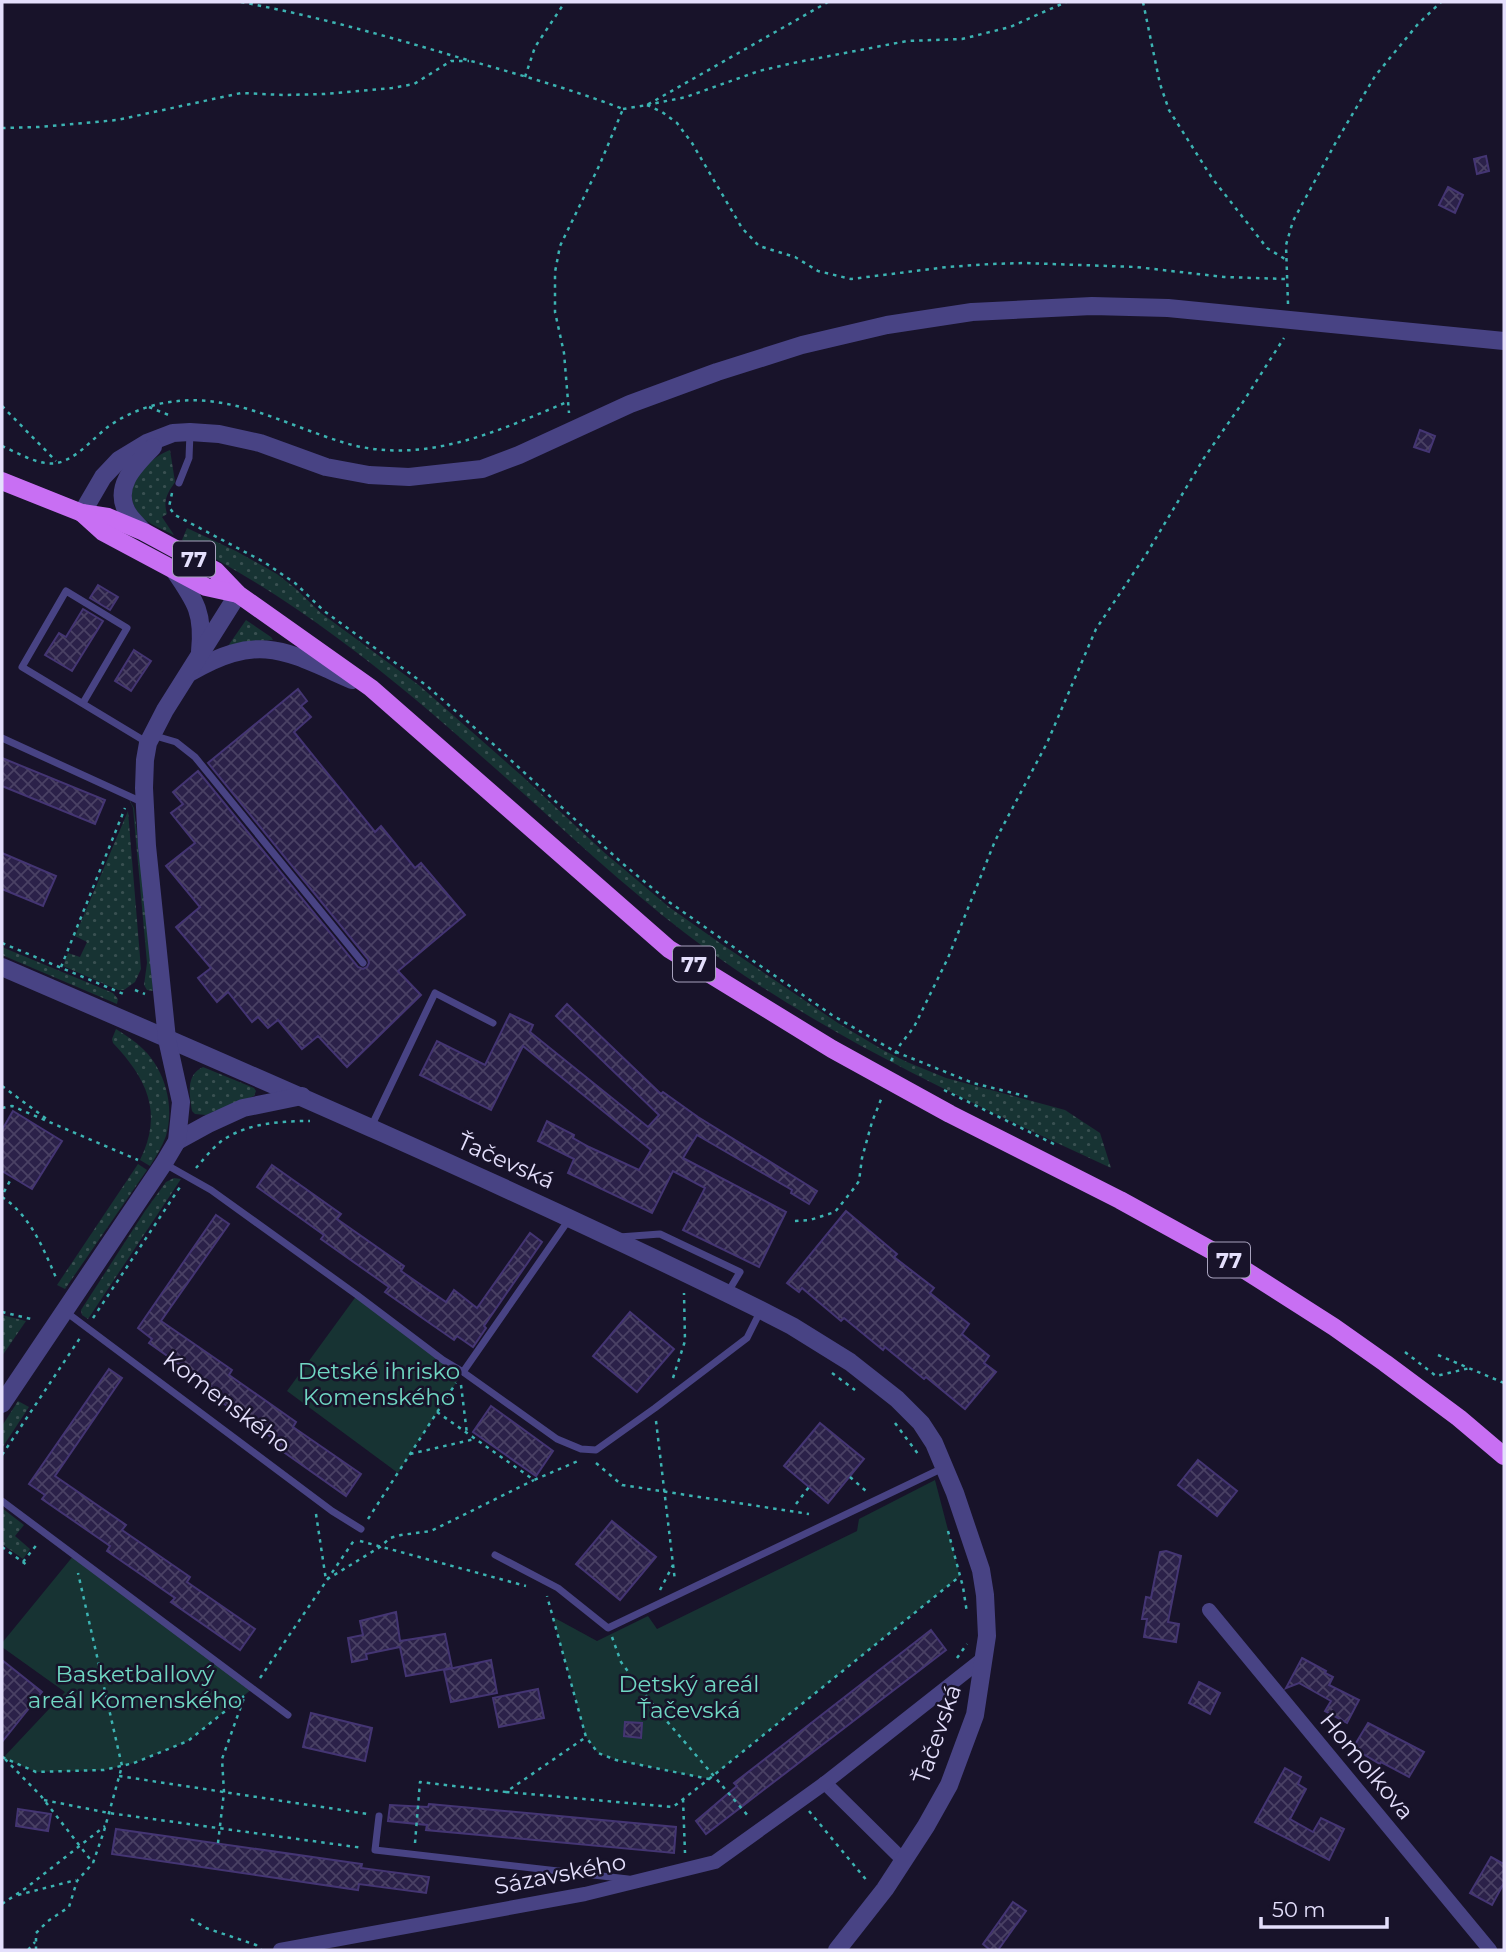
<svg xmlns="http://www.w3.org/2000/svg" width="1506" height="1952" viewBox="0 0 1506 1952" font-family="Montserrat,sans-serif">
<defs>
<pattern id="grass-dots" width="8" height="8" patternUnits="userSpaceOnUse" patternTransform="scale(1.75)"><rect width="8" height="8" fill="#173333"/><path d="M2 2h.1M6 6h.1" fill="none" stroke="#395051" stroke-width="1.8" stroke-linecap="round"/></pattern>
<pattern id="building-cross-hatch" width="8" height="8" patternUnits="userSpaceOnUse" patternTransform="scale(1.75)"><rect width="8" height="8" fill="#2b2149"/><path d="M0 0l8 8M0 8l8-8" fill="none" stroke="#4a4164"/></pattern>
</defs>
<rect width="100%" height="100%" fill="#18132a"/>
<g fill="url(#grass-dots)">
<path d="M170 450 175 482C167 494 163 500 167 514L162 517 174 535C164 530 153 526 144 519 115 493 143 461 170 450Z"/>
<path d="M187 528 236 551 277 574 295 588 321 613 420 686 522 776 606 854 669 907 720 943 838 1023 883 1050 907 1062 946 1078 1065 1110 1100 1133 1111 1168C965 1100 814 1032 685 933 603 870 529 796 450 729 402 687 351 646 298 610 261 584 221 562 182 540Z"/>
<path d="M246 620 271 637 273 640 245 642 228 646Z"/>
<path d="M129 799 134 808 148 925 153 991 147 990 144 985 147 963 133 808Z"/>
<path d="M128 811 141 969 135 982 124 990H118L63 966 68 953 80 957 87 942 75 936Z"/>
<path d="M2 947 113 993 118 999 117 1004 2 955Z"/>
<path d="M116 1029C125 1035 135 1041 143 1049 165 1070 175 1106 166 1136 162 1147 156 1156 150 1166L140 1160C164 1112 146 1078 113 1043L112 1039Z"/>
<path d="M203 1067 254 1088 256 1091 254 1096 206 1115 195 1114 192 1111C190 1095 185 1075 203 1067Z"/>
<path d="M138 1164 147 1170 65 1289 57 1285Z"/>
<path d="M174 1178 181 1179 88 1319 82 1315 81 1310 145 1211 166 1182Z"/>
<path d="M2 1315 26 1321 2 1356Z"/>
<path d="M18 1401 29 1407 2 1448V1426Z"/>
<path d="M2 1508 24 1525 15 1536 30 1549 23 1559 2 1544Z"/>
</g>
<g fill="#173333">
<path d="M357 1295 463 1372 398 1473 287 1391Z"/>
<path d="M935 1480 960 1576 709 1779 616 1760 598 1753 586 1737 553 1617 597 1641 648 1616 657 1629 857 1531 859 1519Z"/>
<path d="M74 1555 252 1689 188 1741 134 1763 104 1770 36 1772 3 1758 65 1692 2 1647V1643Z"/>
</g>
<g fill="url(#building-cross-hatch)" stroke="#443573" stroke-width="2">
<path d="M1486 156 1489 171 1477 174 1474 159Z"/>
<path d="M1448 187 1463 195 1455 213 1439 205Z"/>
<path d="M1420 430 1435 436 1429 452 1414 447Z"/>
<path d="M98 585 118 597 110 610 90 598Z"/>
<path d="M83 609 103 621 72 671 45 655 59 633 66 637Z"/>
<path d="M134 650 151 661 131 691 115 681Z"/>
<path d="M298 689 307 701 301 706 311 717 294 732 375 832 381 826 415 868 421 863 465 915 398 971 421 995 347 1067 318 1036 302 1049 278 1020 268 1028 258 1017 252 1022 228 992 217 1002 198 978 211 968 176 927 200 907 166 866 195 843 171 813 183 804 173 792 198 771 358 967 363 969 367 967 369 963 368 959 208 763Z"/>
<path d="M2 758 105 800 95 824 2 786Z"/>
<path d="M2 853 56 876 43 906 2 889Z"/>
<path d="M567 1004 661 1094 663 1092 698 1117 817 1191 809 1204 791 1193 792 1190 697 1135 683 1158 786 1212 759 1267 683 1230 705 1188 673 1171 652 1213 568 1173 574 1159 538 1141 547 1121 574 1135 573 1138 589 1147 639 1170 651 1150 523 1046 491 1110 420 1075 437 1041 485 1065 510 1014 533 1025 530 1032 648 1127 659 1115 556 1016Z"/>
<path d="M13 1111 62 1141 32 1189 2 1171V1130Z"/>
<path d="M272 1165 341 1214 337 1219 404 1266 401 1271 446 1302 454 1290 477 1308 530 1233 542 1242 484 1326 486 1328 473 1347 457 1336 454 1340 385 1292 389 1287 321 1239 324 1235 257 1187Z"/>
<path d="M846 1211 897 1254 894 1257 934 1288 930 1293 969 1324 962 1334 989 1356 984 1363 996 1372 965 1409 926 1377 924 1379 885 1347 883 1350 844 1318 841 1321 802 1288 799 1292 787 1283Z"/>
<path d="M216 1215 229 1224 161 1321 232 1370 229 1375 296 1422 293 1427 361 1474 346 1496 278 1448 281 1444 213 1396 217 1391 149 1343 152 1339 138 1328Z"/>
<path d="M630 1312 674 1349 637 1392 593 1356Z"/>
<path d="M109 1369 122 1378 55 1476 126 1525 122 1530 190 1577 187 1582 255 1629 240 1650 171 1602 175 1598 107 1551 110 1546 42 1499 45 1495 29 1484Z"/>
<path d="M491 1406 553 1451 536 1476 473 1432Z"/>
<path d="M820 1423 864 1459 828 1503 784 1466Z"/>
<path d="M1198 1460 1237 1491 1217 1516 1178 1485Z"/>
<path d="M612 1521 656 1557 620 1600 576 1564Z"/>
<path d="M1166 1551 1181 1556 1168 1622 1179 1624 1176 1642 1144 1637 1147 1619H1142L1146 1597 1151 1598 1160 1552Z"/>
<path d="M396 1612 400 1641 445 1634 452 1668 406 1676 400 1647 366 1654 367 1659 352 1662 348 1638 363 1635 360 1621Z"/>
<path d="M931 1630 946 1650 706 1834 696 1821 737 1786 734 1783Z"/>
<path d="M1302 1658 1326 1671 1325 1673 1333 1677 1329 1685 1359 1700 1347 1723 1325 1711 1331 1701 1299 1683 1286 1688Z"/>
<path d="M2 1660 42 1692 2 1742Z"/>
<path d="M491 1660 497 1693 451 1702 444 1670Z"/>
<path d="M1199 1682 1220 1693 1210 1714 1189 1703Z"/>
<path d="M538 1689 544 1718 499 1727 493 1698Z"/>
<path d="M311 1713 372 1728 365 1761 303 1747Z"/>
<path d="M625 1722 642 1723 641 1738 624 1736Z"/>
<path d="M1368 1723 1424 1752 1409 1777 1381 1762 1380 1764 1353 1748Z"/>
<path d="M1285 1768 1301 1777 1298 1784 1306 1789 1290 1819 1313 1832 1321 1818 1344 1829 1329 1860 1255 1822Z"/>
<path d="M429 1804 676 1827 674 1853 426 1830 427 1825 388 1821 390 1805 428 1807Z"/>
<path d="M18 1809 51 1814 48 1831 16 1826Z"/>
<path d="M116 1829 362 1864 361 1868 429 1877 426 1893 359 1884 358 1890 112 1854Z"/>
<path d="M1491 1857 1504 1864V1883L1492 1905 1470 1893Z"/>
<path d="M1013 1902 1026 1911 998 1950H990L983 1944Z"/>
</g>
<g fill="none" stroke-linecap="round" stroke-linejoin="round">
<g stroke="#3cb3b2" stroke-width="2.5" stroke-dasharray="3.5 5" stroke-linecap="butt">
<path d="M241 2C316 16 390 37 464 59 517 74 571 89 623 109L600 164 560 246 555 272V312L564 353 569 413"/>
<path d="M1143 2 1160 84 1169 110 1212 178 1267 248 1285 259"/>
<path d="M525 77 535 47 565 2"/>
<path d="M647 105 662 112 677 123 692 143 742 228 759 246 795 257 818 271 851 279 947 267 990 264 1024 263 1136 267 1224 277 1285 279"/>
<path d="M647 105 686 97 759 71 793 63 907 41 962 39 1010 27 1066 2"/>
<path d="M623 109 647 105 828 2"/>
<path d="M2 128 39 127 117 120 241 93 284 95 324 94 392 88 414 84 451 61H469"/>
<path d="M1288 304 1286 245 1293 221 1336 142 1375 76 1418 24 1441 2"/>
<path d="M2 406 56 461"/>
<path d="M149 407 171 416"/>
<path d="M2 446C18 453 39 466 57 463 77 459 93 438 109 426 129 412 154 403 178 401 235 395 289 426 342 442 421 467 496 432 567 402"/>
<path d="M172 493 169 507 175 515 264 562 295 583 324 611 427 686 501 751 622 863 669 902 749 958 832 1015 896 1052 973 1083 1029 1097"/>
<path d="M2 943 126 995"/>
<path d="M61 967 125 808"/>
<path d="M135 990 145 994"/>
<path d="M891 1061 900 1045 914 1027 948 958 995 841 1047 743 1096 629 1147 553 1204 458 1243 402 1284 338"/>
<path d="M2 1086 48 1120"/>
<path d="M944 1090 1058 1146"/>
<path d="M2 1108 12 1106 138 1160"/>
<path d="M196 1168C204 1159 213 1147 223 1140 248 1123 281 1121 310 1121"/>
<path d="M4 1192 12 1177"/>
<path d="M2 1197C31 1216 44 1250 57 1280"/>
<path d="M795 1221 810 1220 835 1212 855 1187 859 1181 862 1158 872 1122 882 1097"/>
<path d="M2 1312 31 1319"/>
<path d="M93 1318 180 1187"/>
<path d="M1405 1352 1436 1376 1470 1368"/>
<path d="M1438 1355 1504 1383"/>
<path d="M832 1373 855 1390"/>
<path d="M673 1378 685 1341 684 1293"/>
<path d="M461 1385 467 1434"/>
<path d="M437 1412 534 1480 578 1461"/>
<path d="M656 1421 675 1581"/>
<path d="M895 1423 918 1454"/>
<path d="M410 1454 475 1439"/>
<path d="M2 1455 80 1338"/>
<path d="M596 1463 622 1485 809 1514"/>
<path d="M850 1477 866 1491"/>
<path d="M796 1504 809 1487"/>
<path d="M316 1514 326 1580 380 1547 390 1538 401 1535 431 1531 534 1480"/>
<path d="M368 1519 456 1383"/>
<path d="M948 1531 963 1587 967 1613"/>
<path d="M360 1541 526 1586"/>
<path d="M2 1547 27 1565"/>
<path d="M23 1562 38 1543"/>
<path d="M660 1590 673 1565"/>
<path d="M612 1637 621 1662 653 1705 749 1817"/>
<path d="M957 1658 967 1644"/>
<path d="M260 1678 355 1539"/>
<path d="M2 1757 36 1772 104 1770 134 1763 188 1741 244 1696"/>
<path d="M5 1759 41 1796 93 1863"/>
<path d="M119 1776 368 1814"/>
<path d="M709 1779 959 1577"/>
<path d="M506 1792 673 1807 709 1779 616 1760 598 1753 586 1737 547 1596"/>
<path d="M683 1799 685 1853"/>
<path d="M44 1800 109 1813 363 1848"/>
<path d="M809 1811 868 1882"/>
<path d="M218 1843 224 1792 222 1759 244 1698"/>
<path d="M415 1843 420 1782 506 1792 586 1737"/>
<path d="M18 1895 76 1880"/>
<path d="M2 1904 26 1888 105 1826"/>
<path d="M191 1919 206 1928 256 1945 261 1950"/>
<path d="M28 1950 35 1942"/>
<path d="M36 1950V1933L48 1921 69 1907 77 1881 93 1863 104 1831 122 1766 78 1573"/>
</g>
<g stroke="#484384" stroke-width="7">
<path d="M179 483 189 458 190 433"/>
<path d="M83 703 127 628 66 591 22 667 148 743"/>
<path d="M152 735 176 742 195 757 363 963"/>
<path d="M2 738 144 803"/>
<path d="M371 1127 435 993 493 1023"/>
<path d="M165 1164 211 1190 357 1295 443 1360 463 1372 557 1439 581 1449 596 1450 655 1408 747 1338 761 1310"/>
<path d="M619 1237 660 1234 740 1272 728 1292"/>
<path d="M66 1312 332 1511 361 1529"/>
<path d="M463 1372 570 1218"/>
<path d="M2 1501 288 1715"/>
<path d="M495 1555 558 1588 608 1628 945 1467"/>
<path d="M379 1816 375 1850 628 1879"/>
</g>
<g stroke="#484384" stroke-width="14">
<path d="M1209 1610 1490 1950"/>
<path d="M825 1783 903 1860"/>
<path d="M280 1950 585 1894 715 1862 825 1783 985 1657"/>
</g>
<g stroke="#484384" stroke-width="18">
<path d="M82 513 103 477 119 460 147 443 173 433 190 432 219 434 260 443 326 467 369 475 409 477 482 469 519 455 630 404 717 372 802 345 887 325 972 312 1092 306 1168 308 1504 341"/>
<path d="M144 532C139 526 133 521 129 515 111 488 135 465 153 447"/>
<path d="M174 570C196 602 204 613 200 652"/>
<path d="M191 672C260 632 286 651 352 680"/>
<path d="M2 967C257 1077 512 1187 761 1310L792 1326 850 1362 897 1399 921 1423 934 1443 955 1493 981 1570 985 1595 987 1636 975 1715 949 1785 926 1826 885 1889 837 1950"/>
<path d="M177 1141 208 1124 243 1108 302 1096"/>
<path d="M2 1404 164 1163 177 1141 181 1102 167 1039 147 846 144 788 145 760 148 743 165 710 238 594"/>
</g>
<g stroke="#c86ff3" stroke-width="18">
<path d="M2 481 82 513 108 517 144 532 216 571 238 594 371 688 669 949 832 1049 950 1114 1120 1200 1229 1260 1334 1327 1385 1363 1459 1418 1504 1456"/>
<path d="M82 513 103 532 206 587 238 594"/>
</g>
</g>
<g text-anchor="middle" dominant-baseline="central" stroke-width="5" stroke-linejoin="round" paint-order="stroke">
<g fill="#18132a" stroke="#a7a2bd" stroke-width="2">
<rect x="173" y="541.5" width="42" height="35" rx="5"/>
<rect x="673" y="946.5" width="42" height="35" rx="5"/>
<rect x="1208" y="1242.5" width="42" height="35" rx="5"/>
</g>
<g font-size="21" font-weight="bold" fill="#e4dffc">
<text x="194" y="559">77</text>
<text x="694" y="964">77</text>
<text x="1229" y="1260">77</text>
</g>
<g font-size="23" fill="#e4dffc" stroke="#18132a">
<text transform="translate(506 1161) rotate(24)">Ťačevská</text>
<text transform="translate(227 1402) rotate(37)">Komenského</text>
<text transform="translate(937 1734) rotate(-71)">Ťačevská</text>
<text transform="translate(1367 1766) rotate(50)">Homolkova</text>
<text transform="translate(560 1874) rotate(-11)">Sázavského</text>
</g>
<g font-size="23" fill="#70d7c3" stroke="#18132a">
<text x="379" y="1371">Detské ihrisko<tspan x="379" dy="26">Komenského</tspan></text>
<text x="135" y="1674">Basketballový<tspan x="135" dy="26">areál Komenského</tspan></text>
<text x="689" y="1684">Detský areál<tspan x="689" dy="26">Ťačevská</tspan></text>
</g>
</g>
<rect width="1506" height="1952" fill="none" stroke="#e4dffc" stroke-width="7"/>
<path d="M1261 1917v10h126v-10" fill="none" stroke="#e4dffc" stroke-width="3.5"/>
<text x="1272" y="1917" font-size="21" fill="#e4dffc" stroke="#18132a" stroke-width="5" paint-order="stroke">50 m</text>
</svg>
